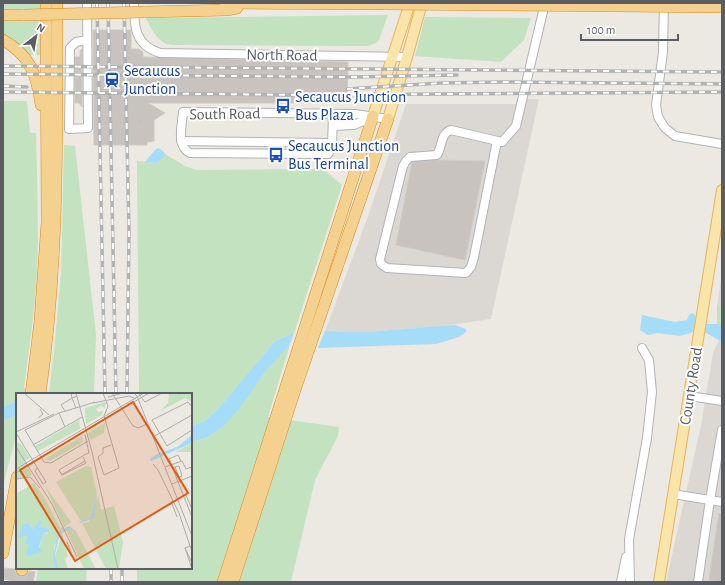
<svg xmlns="http://www.w3.org/2000/svg" width="725" height="585" viewBox="0 0 725 585" font-family="'Alegreya Sans',sans-serif">
<rect width="100%" height="100%" fill="#ece9e2"/>
<g fill="#dbd8d4">
<path d="M517 99H539L491 319 436 327 367 332 325 331 366 222 406 104H516Z"/>
<path d="M722 274V307L717 305Z"/>
<path d="M719 340 722 342V582H666L701 425 713 353Z"/>
</g>
<g fill="#c3e2c0">
<path d="M3 3H42V55H29L3 36Z"/>
<path d="M388 15 378 42 368 46H355L179 45C175 45 170 45 166 44 156 39 150 27 146 18Z"/>
<path d="M425 17 531 18 524 40 501 62 415 56Z"/>
<path d="M3 101H27L25 102H27L30 133H36C37 179 39 224 37 270 35 310 29 349 24 388L49 392 54 351 61 272 64 145 75 146 96 335 94 392 78 394H17V401L3 407Z"/>
<path d="M165 154 185 166 196 170 323 169 342 185 294 333 275 341 217 410 203 422 191 426V394H139L137 161 157 163 163 158Z"/>
<path d="M717 305 722 307V324H717Z"/>
<path d="M290 344 268 417 339 427 338 436 315 480 291 582H137V568H191V441C221 443 249 392 265 371 273 362 281 353 290 344Z"/>
<path d="M17 415V432L3 486V421Z"/>
<path d="M38 568H87L86 582H36Z"/>
</g>
<g fill="#a5ddf9">
<path d="M158 148 162 150 165 154 163 158 157 163 145 162 154 151Z"/>
<path d="M692 313 695 315 696 321 707 324H722V342L706 333 694 332 680 336 658 333 648 335 640 330 642 315 675 322 687 320 689 315Z"/>
<path d="M455 325 466 329V332L459 337 436 344 318 348 325 331 367 332Z"/>
<path d="M294 333C292 337 292 342 289 345 282 355 272 362 265 372 250 393 221 443 191 441V426L203 422 217 410 275 341Z"/>
<path d="M17 401V415L3 421V407Z"/>
</g>
<g fill="#c8c3bf" stroke="#d0cac1">
<path d="M93 30H131V49H139L143 52V57L348 62 347 103H148L165 113 154 120V141L147 142V145H94Z"/>
<path d="M82 49V107L79 103H75V57H80V51Z"/>
<path d="M438 160 485 161 465 260 396 245 412 162Z"/>
<path d="M719 513 722 514V582L709 580Z"/>
<path d="M3 568 15 569 16 574 22 577 26 576 29 571 35 572 33 582H21L3 579Z"/>
</g>
<g fill="none" stroke-linecap="round" stroke-linejoin="round">
<path stroke="#c8c6c2" stroke-width="11" stroke-dasharray="11 5.5" stroke-linecap="butt" d="M21 582 22 570"/>
<defs>
<g id="minor">
<path d="M87 3 88 128 69 129 70 48 76 42 87 40"/>
<path d="M134 3C134 25 134 45 160 53L407 57"/>
<path d="M664 3 663 52 656 105 658 117 665 128 675 136 722 144"/>
<path d="M333 114 332 147 328 154 190 153C176 146 182 126 183 112L355 114 388 119"/>
<path d="M333 126 354 125 373 117"/>
<path d="M181 141 332 143"/>
<path d="M497 141 474 257 471 267 466 273 387 268 381 264 380 259 403 166 406 161 410 157 437 155C443 145 440 134 451 130L502 142 516 126 545 3"/>
<path d="M689 396 722 401"/>
<path d="M673 494 722 502"/>
<path d="M621 582 626 557"/>
<path d="M630 582 629 539 647 438 652 392 649 360 642 348"/>
<path d="M698 582 710 500 722 430"/>
</g>
<g id="major">
<path d="M373 116 410 3"/>
<path d="M388 119 407 57 422 3"/>
<path d="M659 582 722 190"/>
</g>
<g id="highway">
<path d="M225 3 386 4"/>
<path d="M144 12 227 10 237 8"/>
<path d="M3 15H24"/>
<path d="M3 40C30 55 37 75 41 105"/>
<path d="M31 394 40 321 47 222 46 3"/>
<path d="M40 394C59 264 57 134 57 3"/>
<path d="M3 553 17 477"/>
<path d="M22 570V568"/>
<path d="M223 582 373 116"/>
<path d="M233 582 295 390 388 119"/>
</g>
</defs>
<use href="#minor" stroke="#b0b3b7" stroke-width="10"/>
<use href="#major" stroke="#e7b360" stroke-width="12"/>
<use href="#highway" stroke="#df880f" stroke-width="12"/>
<path stroke="#9ac3a1" stroke-width="1" stroke-dasharray="4 2" stroke-linecap="butt" d="M141 121V122"/>
<use href="#minor" stroke="#fff" stroke-width="8"/>
<use href="#major" stroke="#f9e4aa" stroke-width="10"/>
<use href="#highway" stroke="#f5d190" stroke-width="11"/>
<defs>
<g id="rail">
<path d="M97 3 105 394"/>
<path d="M108 3 116 394"/>
<path d="M124 3 129 231 127 394"/>
<path d="M3 66 722 72"/>
<path d="M3 74 353 77 457 75"/>
<path d="M3 86 27 87"/>
<path d="M347 89 441 83 502 82 722 84"/>
<path d="M3 92 308 95 722 92"/>
<path d="M111 568V582"/>
<path d="M122 582V568"/>
</g>
</defs>
<use href="#rail" stroke="#b1b2b2" stroke-width="3.5"/>
<use href="#rail" stroke="#fff" stroke-width="2" stroke-dasharray="6" stroke-linecap="butt"/>
<defs>
<g id="highway-bridge">
<path d="M386 4 722 7"/>
<path d="M24 15 144 12"/>
</g>
</defs>
<use href="#highway-bridge" stroke="#df880f" stroke-width="12" stroke-linecap="butt"/>
<use href="#highway-bridge" stroke="#f5d190" stroke-width="11"/>
</g>
<defs>
<symbol id="station-bare" viewBox="-9 -9 18 18"><path d="M-3-6H3Q5-6 5-4V2Q5 4 3 4L4.5 6H3L1.5 4h-3L-3 6H-4.5L-3 4Q-5 4-5 2V-4Q-5-6-3-6ZM-3.5-4v3h7v-3ZM-3.5 1v1.5H-2V1ZM2 1v1.5H3.5V1Z" fill="#1a4fb4" stroke="#fff" stroke-width="2.5" paint-order="stroke"/></symbol>
<symbol id="bus-bare" viewBox="-9 -9 18 18"><path d="M-5-6H5V4H4V6H2V4H-2V6H-4V4H-5ZM-3.5-4V0h7V-4ZM-3.5 1.2v1.5H-2V1.2ZM2 1.2v1.5H3.5V1.2Z" fill="#1a4fb4" stroke="#fff" stroke-width="2.5" paint-order="stroke"/></symbol>
</defs>
<g fill-rule="evenodd">
<use href="#station-bare" x="101" y="69" width="22" height="22"/>
<use href="#bus-bare" x="272" y="95" width="22" height="22"/>
<use href="#bus-bare" x="265" y="144" width="22" height="22"/>
</g>
<g text-anchor="middle" dominant-baseline="central" stroke-width="4" stroke-linejoin="round" paint-order="stroke">
<g font-size="16" fill="#5a5e62" stroke="#fff">
<text transform="translate(282 55) rotate(1)">North Road</text>
<text transform="translate(225 114) rotate(-1)">South Road</text>
<text transform="translate(691 386) rotate(-81)">County Road</text>
</g>
<g font-size="16" fill="#164399" stroke="#fff" text-anchor="start">
<text x="124" y="71">Secaucus<tspan x="124" dy="18">Junction</tspan></text>
<text x="295" y="97">Secaucus Junction<tspan x="295" dy="18">Bus Plaza</tspan></text>
<text x="288" y="146">Secaucus Junction<tspan x="288" dy="18">Bus Terminal</tspan></text>
</g>
</g>
<g transform="translate(16 393)">
<rect width="176" height="176" fill="#ece9e2"/>
<path d="M153 0H176V9L169 5 144 18 152 10ZM90 9 89 15 85 13 80 16 82 19 87 18 86 22 70 31 69 15ZM63 27 64 36 22 58 19 53ZM89 30 88 40 74 47 72 40ZM66 43 67 48 64 51 34 68 29 66ZM0 49 6 52 14 65 8 68 16 82 0 87ZM176 49V59H159L173 52ZM70 73 75 74 81 101 75 124 65 128 40 89ZM18 90 31 109 44 135 48 134 29 93 55 129 45 137 38 154 39 176H0V101ZM12 130 17 136 21 134 33 140 27 141 23 156 13 151ZM82 103 85 117 98 113 107 149 103 176H90L66 130 73 129ZM56 135 60 138 80 176H68L50 137ZM46 140 52 163 49 166 52 176H42L39 164Z" fill="#c3e2c0" fill-rule="evenodd"/>
<path d="M176 42V49L172 52 135 68 134 66 141 61 161 54ZM81 101 78 125 64 130 63 129 75 124ZM24 127 26 129 22 134 31 135 34 138 27 141 23 154 27 158 14 163 9 162 13 151 9 150 12 142 2 145 7 131 12 130 17 136ZM53 133 56 135 46 140 43 145 39 161 42 176H39L37 164 41 144 45 137Z" fill="#a5ddf9"/>
<path fill="none" stroke="#aeadab" stroke-width="1" d="M8 0 33 22M60 0 76 59M87 0 92 13 88 23 103 75 88 82 82 64 87 60V55L95 52M96 0 117 33 122 35 131 31M118 0 121 3 176 143M122 0 129 9 146 0M92 4 107 0M77 10 113 3 120 6M63 14 79 9M176 14 172 9 136 27 151 53 176 37M60 15 56 5 61 3M49 18 45 12 56 5 55 0M43 20 9 37 28 69 35 70 72 48M43 20 63 14M43 20 49 34M22 25 27 21 24 16M0 39 38 21M0 40 30 89M69 42 73 60M137 44 176 22M17 52 66 24M0 54 36 111 61 164M76 59 102 176M67 64 70 70 46 82 43 77 70 61 73 60M165 68 162 62 153 66 176 124M137 71 142 77 163 120 174 153M149 74 166 68 170 76 176 74M21 75 19 78 27 91 30 89M156 75 159 74 163 73 166 83 163 84 159 74M0 76 128 0M0 80 133 0M45 82 69 68M0 86 14 84 24 95M156 91 176 83M168 103 170 102 176 116M155 108 161 124M51 149 57 165M169 155 176 176M176 158 174 153 169 155 176 170"/>
<path fill="#e15910" fill-opacity="0.15" stroke="#e15910" stroke-width="2" d="M117 9 172 100 59 168 4 77Z"/>
<rect width="176" height="176" fill="none" stroke="#5a5e62" stroke-width="2"/>
</g>
<rect width="725" height="585" fill="none" stroke="#5a5e62" stroke-width="8"/>
<g transform="translate(36 36) rotate(31)" stroke="#ffffff" stroke-width="3" paint-order="stroke">
<path d="M0-3L7 15L0 10L-7 15Z" fill="#5a5e62"/>
<text y="-6" font-size="11" font-weight="bold" text-anchor="middle" fill="#5a5e62">N</text>
</g>
<path d="M581 34v6h97v-6" fill="none" stroke="#5a5e62" stroke-width="2"/>
<text x="587" y="34" font-size="12" fill="#5a5e62" stroke="#ffffff" stroke-width="3" paint-order="stroke">100 m</text>
</svg>
